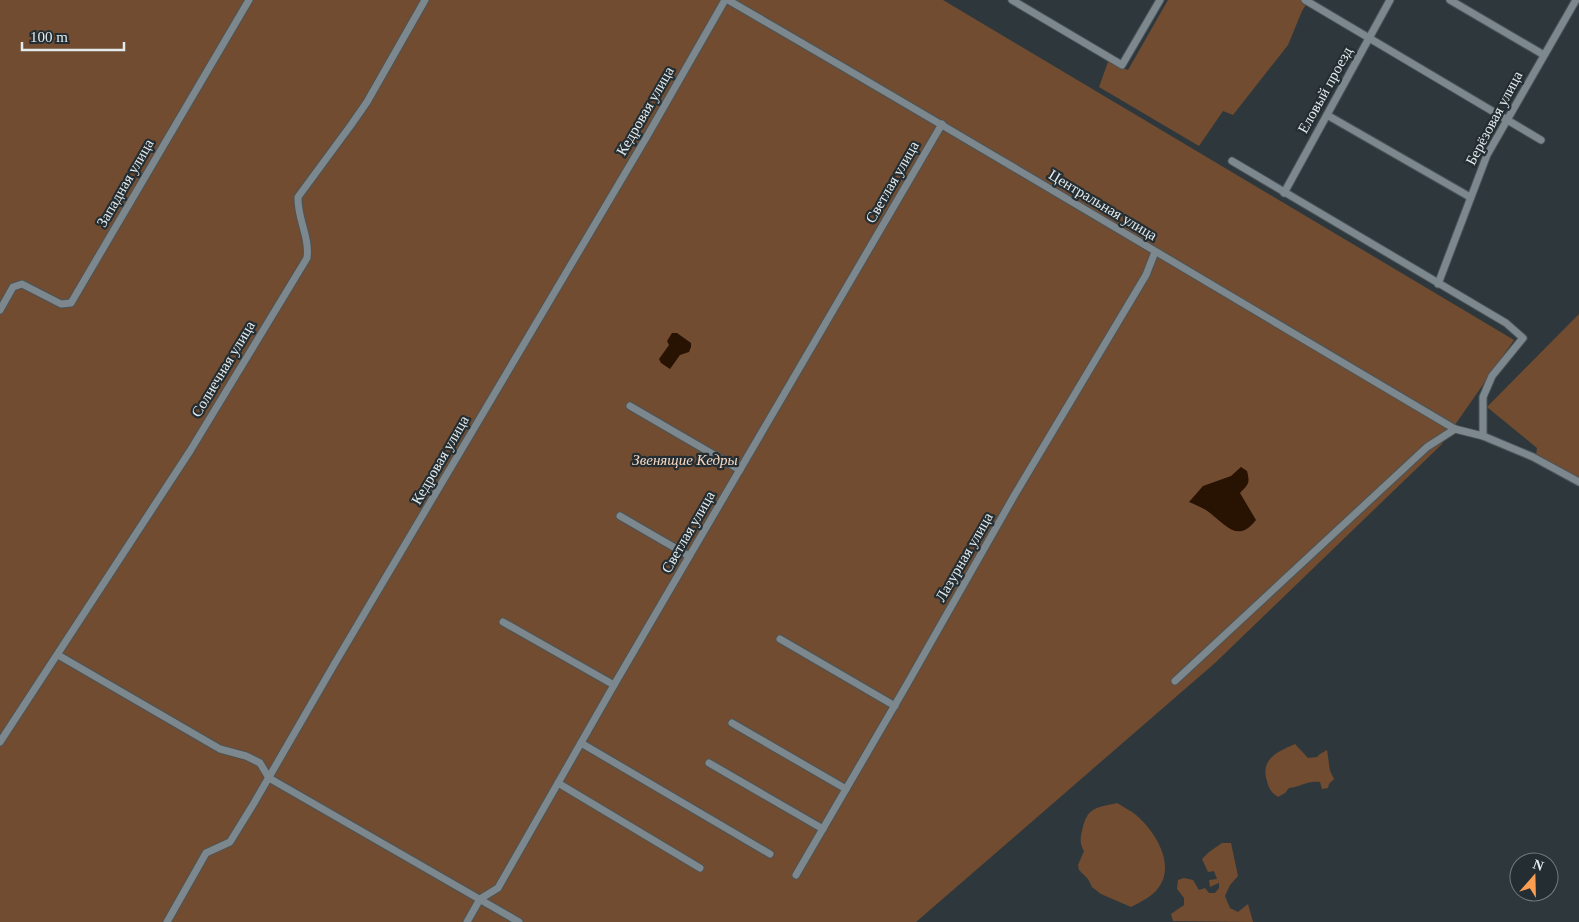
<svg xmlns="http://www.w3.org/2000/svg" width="1579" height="922" viewBox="0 0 1579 922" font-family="'Times New Roman',serif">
<rect width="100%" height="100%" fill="#2e383c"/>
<g fill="#714c30">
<path d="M0 0H943L1514 340 1441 445 1215 663 916 922H0Z"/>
<path d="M1168 0H1309L1302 11 1288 45 1233 115 1223 111 1199 146 1099 87 1108 62 1128 70Z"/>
<path d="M1579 314V481L1536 456 1537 448 1487 407Z"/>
<path d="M1295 744 1308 758 1317 757 1320 754 1327 750 1330 771 1334 779 1329 784 1328 788 1322 789 1320 782C1309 780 1299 787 1289 788L1285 793 1278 797C1271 792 1269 789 1267 781 1260 759 1277 752 1295 744Z"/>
<path d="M1117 803C1123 807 1130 810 1136 815 1154 830 1176 864 1159 887 1153 896 1141 902 1131 907L1101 894 1092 887 1088 879 1079 870 1078 865 1084 851C1080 844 1080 839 1082 831 1087 808 1094 808 1117 803Z"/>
<path d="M1222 843H1231L1238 876 1230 885 1225 896 1230 908 1238 912 1248 904 1253 922 1173 921 1171 914 1184 905V898L1177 889 1178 880 1184 878 1193 880 1199 890 1205 888 1209 893H1215L1219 888V883L1210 887 1209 880 1217 879 1214 871 1208 872 1202 859 1209 852Z"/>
</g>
<g fill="#281303">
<path d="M672 333H677L691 343V347L689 352 680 355 670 369 661 363 659 359 669 345 667 341Z"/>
<path d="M1241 467 1247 471C1250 483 1249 484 1240 493L1256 520C1238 543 1227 526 1210 513 1204 508 1196 505 1189 502L1203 486 1231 476Z"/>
</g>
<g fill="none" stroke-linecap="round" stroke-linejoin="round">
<defs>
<g id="minor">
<path d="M728 0C972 141 1213 286 1455 429L1483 436 1533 457 1579 482"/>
<path d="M1012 0 1122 65 1160 0"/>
<path d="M1305 0 1541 140"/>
<path d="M1450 0 1544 55"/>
<path d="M1327 115 1470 197"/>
<path d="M1232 161 1506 323 1523 338 1492 376 1483 397V436"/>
<path d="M1284 193 1390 0"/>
<path d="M1438 284 1487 155 1576 0"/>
<path d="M0 310 13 287 22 284 61 304 71 303 249 0"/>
<path d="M630 406 740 470"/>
<path d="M620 516 689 556"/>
<path d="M503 622 614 685"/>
<path d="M780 639 895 706"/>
<path d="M58 655 220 749 246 756 260 763 269 778 519 922"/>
<path d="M1175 681 1427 447 1455 429"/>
<path d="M732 723 846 789"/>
<path d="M0 742 190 451 307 258C310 237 297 218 298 197L351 125 367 102 425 0"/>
<path d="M581 743 770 854"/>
<path d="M709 763 823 829"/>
<path d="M558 783 700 868"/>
<path d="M796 875 906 686 1014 496 1146 275 1155 252"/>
<path d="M167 922 206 853 230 842 254 803 335 663 646 138 725 0"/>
<path d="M467 922 480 899 498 888 614 685 942 124"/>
</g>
</defs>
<use href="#minor" stroke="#4b5457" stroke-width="9"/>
<use href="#minor" stroke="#7c888d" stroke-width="7"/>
</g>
<g text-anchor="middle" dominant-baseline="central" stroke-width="4.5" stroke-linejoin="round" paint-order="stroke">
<g font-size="15" fill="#e3eaec" stroke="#242e32">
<text transform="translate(1325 90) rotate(-61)">Еловый проезд</text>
<text transform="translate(645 111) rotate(-60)">Кедровая улица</text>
<text transform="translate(1494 118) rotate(-62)">Берёзовая улица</text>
<text transform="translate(892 182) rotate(-60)">Светлая улица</text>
<text transform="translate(125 183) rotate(-60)">Западная улица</text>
<text transform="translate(1103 205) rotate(31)">Центральная улица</text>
<text transform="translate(223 369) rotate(-59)">Солнечная улица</text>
<text transform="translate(440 460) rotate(-60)">Кедровая улица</text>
<text transform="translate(688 532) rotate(-60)">Светлая улица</text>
<text transform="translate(964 557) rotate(-60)">Лазурная улица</text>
</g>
<g font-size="15" font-style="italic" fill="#f7dac6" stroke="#242e32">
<text x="685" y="460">Звенящие Кедры</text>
</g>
</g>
<g transform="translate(1534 877) rotate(20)"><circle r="24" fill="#242e32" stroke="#70797c"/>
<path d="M0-4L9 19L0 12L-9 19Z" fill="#fb9e51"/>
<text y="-8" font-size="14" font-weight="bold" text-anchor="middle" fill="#e3eaec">N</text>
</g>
<path d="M22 42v8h102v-8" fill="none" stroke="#e3eaec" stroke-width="2.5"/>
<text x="30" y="42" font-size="15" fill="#e3eaec" stroke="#242e32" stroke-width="4" paint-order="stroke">100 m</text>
</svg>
